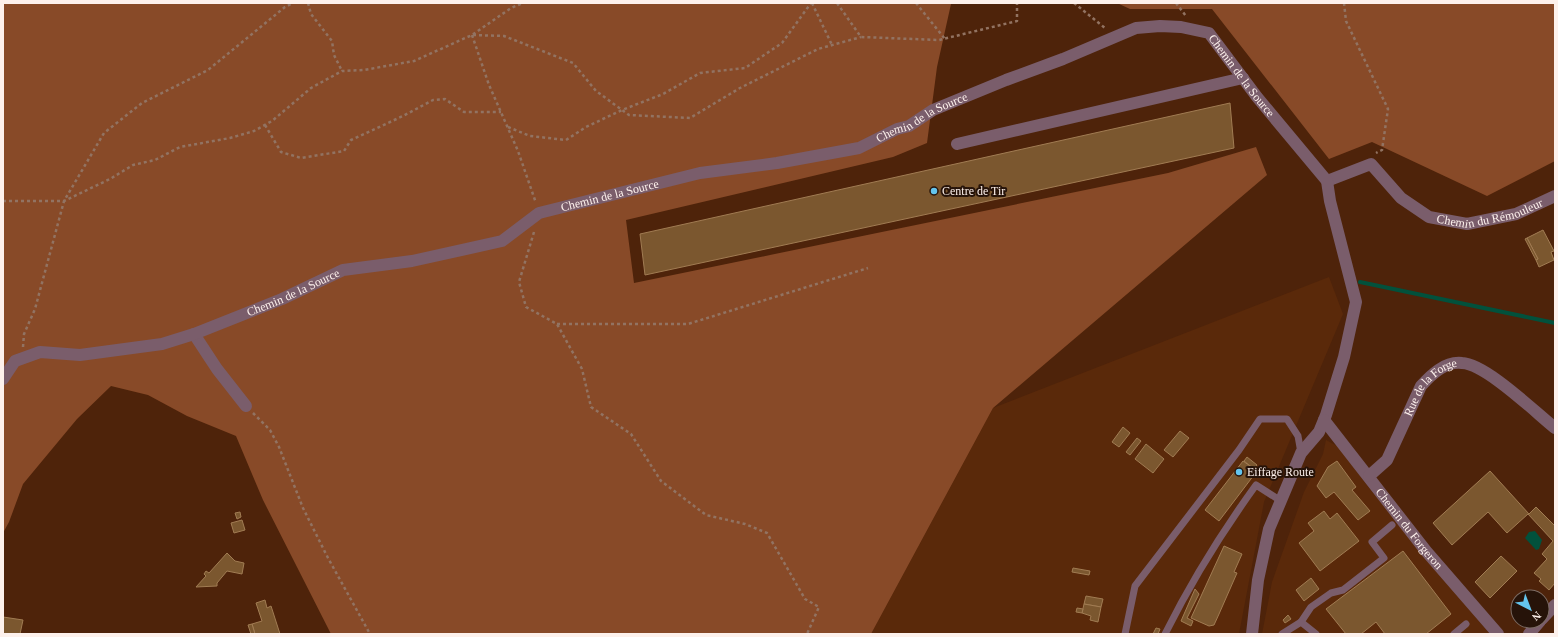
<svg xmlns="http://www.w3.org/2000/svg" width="1558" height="637" viewBox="0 0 1558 637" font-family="Georgia,serif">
<rect width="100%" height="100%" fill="#4e230a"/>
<g fill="#5a290a">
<path d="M1329 277 1343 314 1264 502 1239 634H871L993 408Z"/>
<path d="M1326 440 1339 447 1369 488 1489 633 1487 634H1262L1272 582 1304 492 1323 454Z"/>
</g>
<g fill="#884a28">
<path d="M3 3H955L951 4 937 67 927 143 893 157 626 220 634 283 1168 173 1256 147 1267 175 993 408 871 634H331L263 500 236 436 187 416 148 395 111 386 77 419 23 484 9 522 3 533Z"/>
<path d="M1117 3H1555V161L1487 196 1372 142 1329 159 1212 9H1130Z"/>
</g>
<path fill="#02513c" d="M1535 531 1542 540 1539 549 1536 550 1525 538 1529 532Z"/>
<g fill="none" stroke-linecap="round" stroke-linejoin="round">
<path stroke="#02513c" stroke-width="4" d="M1360 282 1555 323"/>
</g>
<g fill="#7b572f" stroke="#a17c53">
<path d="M1230 103 1234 148 645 275 640 234Z"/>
<path d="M1543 230 1554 251 1551 252 1554 260 1539 267 1536 260 1538 259 1527 238Z"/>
<path d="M1527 238 1538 259 1536 260 1525 239Z"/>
<path d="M1123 427 1130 433 1119 447 1112 442Z"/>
<path d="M1180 431 1189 438 1173 457 1164 450Z"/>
<path d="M1137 438 1141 441 1130 455 1126 452Z"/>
<path d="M1146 444 1164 459 1153 473 1135 459Z"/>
<path d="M1247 457 1257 465 1254 469 1244 461Z"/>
<path d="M1243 461 1257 471 1219 521 1205 510Z"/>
<path d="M1337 461 1356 487 1352 490 1370 511 1358 520 1334 492 1326 498 1317 486 1328 467Z"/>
<path d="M1490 471 1529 514 1536 507 1555 526V583L1549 590 1539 581 1541 579 1534 573 1547 559 1542 554 1553 541 1528 514 1507 533 1488 512 1452 545 1433 523Z"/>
<path d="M1324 511 1330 519 1337 513 1359 541 1320 571 1299 543 1314 531 1308 523Z"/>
<path d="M240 512 241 517 237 519 235 513Z"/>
<path d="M242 520 245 530 234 533 231 523Z"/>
<path d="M1224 546 1242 554 1234 572 1237 573 1219 614 1214 625 1209 626 1191 618Z"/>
<path d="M1403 551 1451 614 1426 634H1385L1376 622 1361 634H1346L1326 609Z"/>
<path d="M227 553 235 561 244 563 242 574 227 571 217 583V586L196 587 206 576 204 574 206 571 209 573Z"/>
<path d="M1501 556 1517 571 1490 598 1475 582Z"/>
<path d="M1073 568 1090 571 1089 575 1072 572Z"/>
<path d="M1311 578 1319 589 1304 601 1296 590Z"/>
<path d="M1195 589 1199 594 1187 618 1193 621 1191 626 1181 621Z"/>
<path d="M1086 596 1103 599 1101 607 1084 604Z"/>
<path d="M265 600 267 608 271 606 280 634H255L252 624 262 621 256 603Z"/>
<path d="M1084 604 1101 607 1098 622 1090 620 1091 616 1082 613Z"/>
<path d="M1077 608 1083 609 1082 613 1076 612Z"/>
<path d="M1288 615 1291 619 1285 623 1283 620Z"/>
<path d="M3 617 23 620 20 634H3Z"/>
<path d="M252 624 255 634H251L248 625Z"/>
<path d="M1156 628 1160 629 1158 634H1153Z"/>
</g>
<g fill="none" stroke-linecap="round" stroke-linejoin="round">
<g stroke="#927362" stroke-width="2.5" stroke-dasharray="3 3" stroke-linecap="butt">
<path d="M308 3 311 14 332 41 334 55 342 71"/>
<path d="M812 3 832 45"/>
<path d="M837 3 861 37 939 40 1017 21V3"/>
<path d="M916 3 945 39"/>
<path d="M1074 3 1105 28"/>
<path d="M1176 3 1186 16"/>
<path d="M1344 3 1346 21 1388 109 1382 150 1376 153"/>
<path d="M472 35 489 85 518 151 536 203"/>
<path d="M473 35 504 36 573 63 596 91 629 115 690 118 740 88 818 49 861 37"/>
<path d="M265 125 281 152 301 158 344 151 351 140 403 116 433 100 445 99 464 112H501"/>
<path d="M508 127 530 136 566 140 586 127 622 110 663 94 700 73 745 68 782 43 811 3"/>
<path d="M3 201H64L110 179 133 165 155 160 180 147 230 138 254 131 272 121 311 88 342 71 364 70 414 61 472 35 511 8 523 3"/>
<path d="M534 232 519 282 526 307 557 324 582 369 591 407 631 434 661 481 706 515 745 524 767 533 805 599 819 607 807 634"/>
<path d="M557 324H688L868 268"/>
<path d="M23 347 24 334 35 309 64 201 104 133 142 103 208 70 285 7 293 3"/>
<path d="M253 413 270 430 279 447 303 508 328 558 370 634"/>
</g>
<g stroke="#7a5d6b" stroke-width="7">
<path d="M1301 622 1311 607 1331 593 1343 590 1384 558 1372 542 1392 525"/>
<path d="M1125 634 1135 586 1239 450 1260 419H1287L1298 436 1301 453"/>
<path d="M1165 634C1191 582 1222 532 1256 485L1281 501"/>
<path d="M1282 634 1301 622 1316 634"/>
<path d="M1454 634 1466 624"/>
</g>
<g stroke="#7a5d6b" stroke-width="12">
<path d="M957 144 1243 78"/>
<path id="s1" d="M1327 181 1371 164 1401 198 1429 217 1467 224 1516 214 1555 196"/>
<path d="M194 334 217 369 246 406"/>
<path id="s2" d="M3 379 15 361 40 352 80 355 162 344 194 334 282 299 343 270 412 261 502 241 539 213 700 173 777 163 859 148 897 129 909 126 933 110 1006 80 1063 59 1136 28 1160 26 1181 27 1209 33 1257 97 1327 181 1330 201 1356 302 1344 357 1326 415 1319 432 1301 453 1269 529 1258 580 1252 634"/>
<path id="s3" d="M1324 420 1426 551 1498 634"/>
<path id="s4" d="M1369 476 1387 460 1421 386C1431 375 1445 361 1462 363 1486 364 1535 412 1555 428"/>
<path d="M1542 619 1555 605"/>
<path d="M1529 634 1540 621"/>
</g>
</g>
<g fill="#64c5ee" stroke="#261309" stroke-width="1.5">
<circle cx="934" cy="191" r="4"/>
<circle cx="1239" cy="472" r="4"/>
</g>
<g text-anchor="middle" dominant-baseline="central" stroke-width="4" stroke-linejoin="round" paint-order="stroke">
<g font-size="12" fill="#fdf1ec" stroke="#261309">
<text stroke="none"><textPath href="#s2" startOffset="1332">Chemin de la Source</textPath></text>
<text stroke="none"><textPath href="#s2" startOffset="972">Chemin de la Source</textPath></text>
<text stroke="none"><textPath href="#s2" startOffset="648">Chemin de la Source</textPath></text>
<text stroke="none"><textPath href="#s1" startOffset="189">Chemin du Rémouleur</textPath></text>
<text stroke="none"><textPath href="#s2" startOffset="312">Chemin de la Source</textPath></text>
<text stroke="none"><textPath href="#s4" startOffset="111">Rue de la Forge</textPath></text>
<text stroke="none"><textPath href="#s3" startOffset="138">Chemin du Forgeron</textPath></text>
</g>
<g font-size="12" fill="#fdf1ec" stroke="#261309" text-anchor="start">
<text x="942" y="191">Centre de Tir</text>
<text x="1247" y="472">Eiffage Route</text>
</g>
</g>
<rect width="1558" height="637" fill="none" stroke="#fdf1ec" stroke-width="8"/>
<g transform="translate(1530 609) rotate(138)"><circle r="19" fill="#261309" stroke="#7c6c64"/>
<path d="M0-3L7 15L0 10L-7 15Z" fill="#64c5ee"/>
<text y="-6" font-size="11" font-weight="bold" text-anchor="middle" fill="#fdf1ec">N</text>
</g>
</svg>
